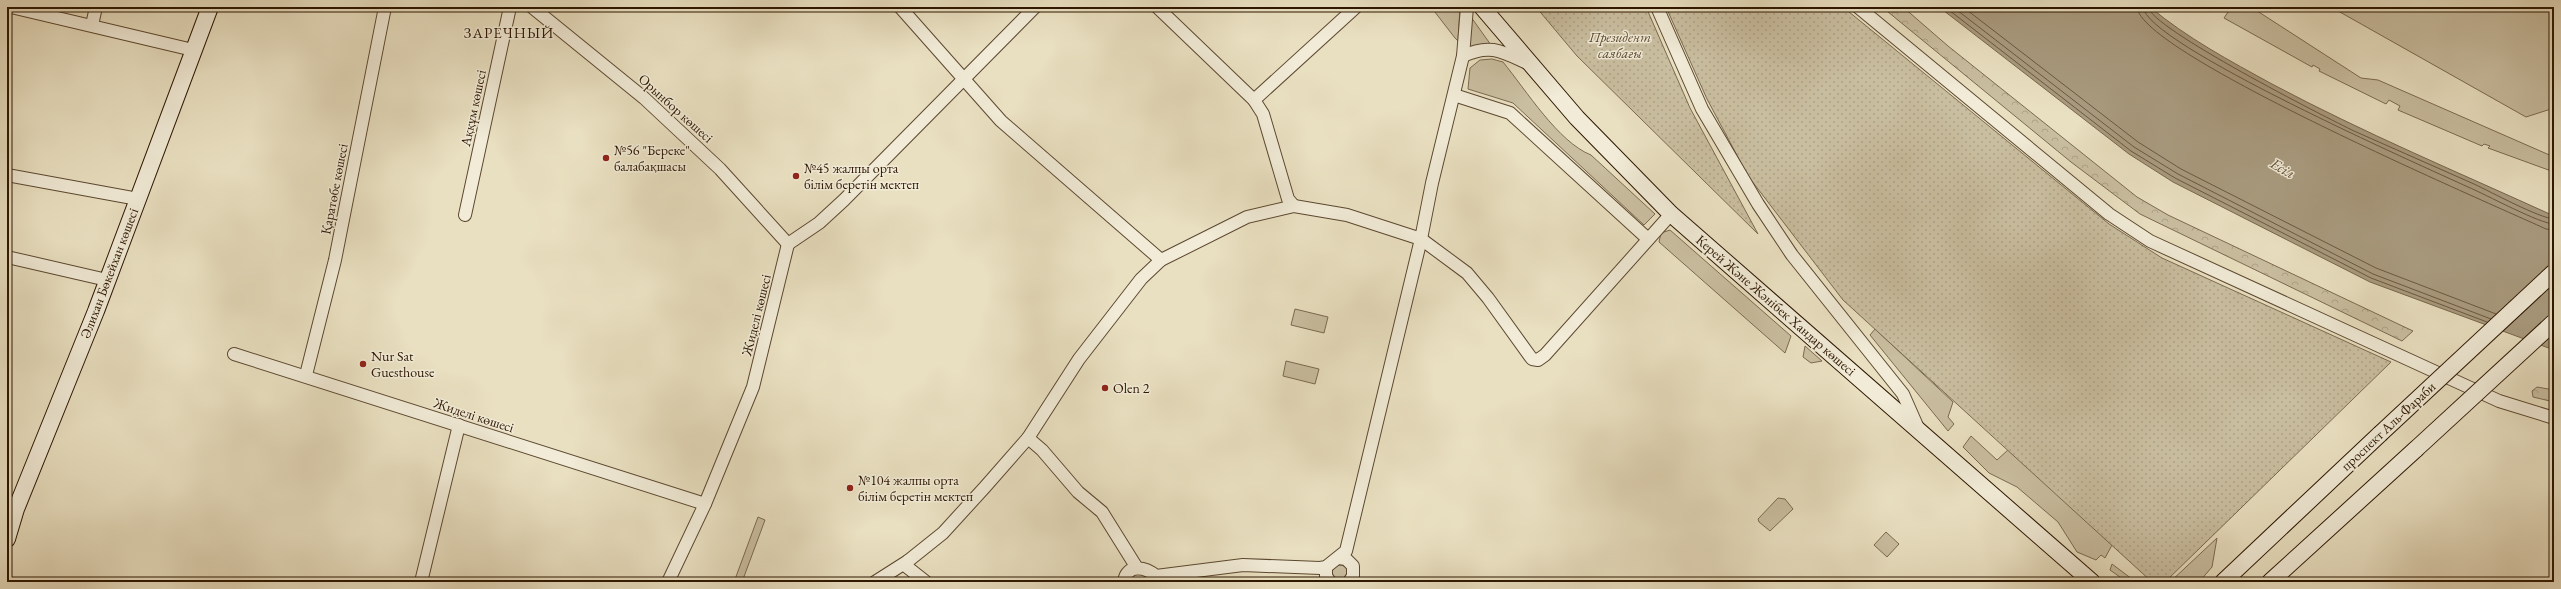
<svg xmlns="http://www.w3.org/2000/svg" width="2561" height="589" viewBox="0 0 2561 589" font-family="'EB Garamond',serif">
<defs>
<pattern id="forest-crowns" width="20" height="18" patternUnits="userSpaceOnUse"><rect width="20" height="18" fill="#c9bea0"/><path d="M2 6a3 3 0 1 1 6 0M12 15a3 3 0 1 1 6 0" fill="none" stroke="#ada388"/></pattern>
<pattern id="park-dots" width="8" height="8" patternUnits="userSpaceOnUse"><rect width="8" height="8" fill="#c9bea0"/><path d="M2 2h.1M6 6h.1" fill="none" stroke="#ada388" stroke-width="1.8" stroke-linecap="round"/></pattern>
</defs>
<rect width="100%" height="100%" fill="#e9e0c1"/>
<filter id="stains"><feTurbulence type="fractalNoise" baseFrequency=".005" numOctaves="4"/><feColorMatrix values="0 0 0 0 .2 0 0 0 0 .09 0 0 0 0 .02 0 0 0 .5 -.17"/></filter>
<radialGradient id="worn" r=".72"><stop offset=".6" stop-color="#630" stop-opacity="0"/><stop offset="1" stop-color="#630" stop-opacity=".3"/></radialGradient>
<g fill="#c9bea0" stroke="#7b6a50">
<path d="M1431 7H1460L1458 41 1455 38Z"/>
<path d="M2222 7H2251L2361 78 2378 80 2554 157V172L2488 148 2490 146 2484 144 2482 146 2398 110 2400 106 2389 100 2386 104 2319 71 2320 69 2313 65 2312 67 2224 18 2228 12Z"/>
<path d="M2331 7H2554V108L2526 117Z"/>
<path d="M1471 17 1491 45 1468 50Z"/>
<path d="M1492 59 1503 62C1526 90 1558 142 1591 155L1655 214 1644 225 1513 103 1468 89 1470 68 1480 60Z"/>
<path d="M1670 230 1791 336 1785 353 1659 242 1661 233Z"/>
<path d="M1295 309 1328 317 1324 333 1291 325Z"/>
<path d="M1875 329 1953 402 1948 417 1954 424 1948 431 1870 335Z"/>
<path d="M1805 346 1822 361 1811 363 1803 357Z"/>
<path d="M1286 361 1319 369 1315 384 1283 376Z"/>
<path d="M1971 436 1997 460 2009 449 2112 545 2105 558 2101 555 2096 560 2077 552 2058 522 2017 487 1989 473 1963 447Z"/>
<path d="M1778 498 1785 499 1793 509 1770 531 1759 522 1758 519Z"/>
<path d="M758 517 765 520 742 582H734Z"/>
<path d="M1886 532 1899 544 1887 557 1874 545Z"/>
<path d="M2217 538 2212 567 2199 582H2170Z"/>
<path d="M2112 564 2136 582H2127L2110 570Z"/>
<circle cx="1340" cy="573" r="8"/>
</g>
<g fill="url(#forest-crowns)" stroke="#7b6a50">
<path d="M1882 7H1903L1948 46 2137 197 2168 215 2413 331 2402 341 2140 214 2071 162Z"/>
<path d="M2537 387 2554 390V402L2533 397 2532 391Z"/>
</g>
<g fill="url(#park-dots)" stroke="#7b6a50">
<path d="M1536 7H1646L1690 108 1758 234 1577 56Z"/>
<path d="M1666 7H1843L2109 224 2162 258 2391 362 2165 582H2152L1843 300 1748 176 1707 99Z"/>
</g>
<path fill="#a99b7f" stroke="#77664c" d="M1939 7H2150C2187 38 2230 61 2272 84 2364 133 2460 173 2554 216V350L2370 282 2173 182 2129 154Z"/>
<g fill="none" stroke-linecap="round" stroke-linejoin="round">
<g stroke="#6b5840" stroke-width="1">
<path d="M1945 7 2131 151 2175 178 2371 278 2487 322"/>
<path d="M1953 7 2134 147 2178 174 2373 274 2491 319"/>
<path d="M1963 7 2138 142 2181 169 2376 268 2496 314"/>
<path d="M2137 7C2138 53 2492 204 2546 229L2554 230"/>
<path d="M2143 7C2145 44 2425 167 2468 187 2485 194 2540 224 2554 224"/>
<path d="M2148 7C2150 28 2327 118 2354 131 2394 149 2434 166 2474 184 2491 192 2539 218 2554 219"/>
</g>
<defs>
<g id="street">
<path d="M11 7 193 50"/>
<path d="M532 7 644 98 720 169 788 244"/>
<path d="M900 7 1001 121 1161 260"/>
<path d="M1157 7 1254 100 1356 7"/>
<path d="M1657 7 1702 109 1758 204 1792 255 1903 394 1918 428"/>
<path d="M1858 7 2109 214 2150 241 2499 401 2554 418"/>
<path d="M92 25 96 7"/>
<path d="M1463 56C1491 43 1503 52 1529 64"/>
<path d="M1454 95 1510 113 1648 239"/>
<path d="M1254 100 1263 114 1288 199 1294 206"/>
<path d="M7 175 138 199"/>
<path d="M465 215 510 7"/>
<path d="M788 244 819 223 844 200 1035 7"/>
<path d="M7 257 107 280"/>
<path d="M234 354 705 504"/>
<path d="M306 375 335 260 385 7"/>
<path d="M1028 438 1042 450 1078 492 1102 512 1137 568"/>
<path d="M1339 558 1346 559 1353 566V576L1349 582"/>
<path d="M908 561 907 567 926 582"/>
<path d="M1326 567V576L1330 582"/>
<path d="M1156 576 1243 565 1320 568 1326 567 1346 551 1421 239 1467 273 1488 298 1532 359 1538 360 1545 355 1671 214"/>
<path d="M421 582 459 425"/>
<path d="M668 582 705 504 753 387 788 244"/>
<path d="M875 582 908 561 943 533 985 487 1028 438 1079 359 1141 279 1161 260 1247 217 1294 206 1347 215 1421 239 1432 183 1463 56 1467 7"/>
<path d="M1124 582C1126 563 1146 567 1156 576L1157 582"/>
</g>
<g id="secondary">
<path d="M1482 7 1577 118 1671 214 2092 582"/>
<path d="M7 539 16 509 96 311 210 7"/>
<path d="M2223 582 2380 434"/>
<path d="M2270 582 2416 449"/>
</g>
</defs>
<use href="#street" stroke="#5c4830" stroke-width="14"/>
<use href="#secondary" stroke="#2d1600" stroke-width="18"/>
<use href="#street" stroke="#f1ebd7" stroke-width="12"/>
<use href="#secondary" stroke="#f1ebd7" stroke-width="16"/>
<defs>
<g id="secondary-bridge">
<path d="M2380 434 2554 272"/>
<path d="M2416 449 2554 322"/>
</g>
</defs>
<use href="#secondary-bridge" stroke="#2d1600" stroke-width="18" stroke-linecap="butt"/>
<use href="#secondary-bridge" stroke="#f1ebd7" stroke-width="16"/>
</g>
<g fill="#8f2418" stroke="#f1ebd7" stroke-width="1.5">
<circle cx="606" cy="158" r="4"/>
<circle cx="796" cy="176" r="4"/>
<circle cx="363" cy="364" r="4"/>
<circle cx="1105" cy="388" r="4"/>
<circle cx="850" cy="488" r="4"/>
</g>
<g text-anchor="middle" dominant-baseline="central" stroke-width="3" stroke-linejoin="round" paint-order="stroke">
<g font-size="14" font-style="italic" fill="#5c4830" stroke="#f1ebd7">
<text x="1620" y="37">Президент<tspan x="1620" dy="16">саябағы</tspan></text>
</g>
<g font-size="14" fill="#2d1600" stroke="#f1ebd7">
<text transform="translate(473 108) rotate(-78)">Аққұм көшесі</text>
<text transform="translate(676 108) rotate(42)">Орынбор көшесі</text>
<text transform="translate(334 189) rotate(-79)">Қаратөбе көшесі</text>
<text transform="translate(109 273) rotate(-69)">Әлихан Бөкейхан көшесі</text>
<text transform="translate(1776 305) rotate(41)">Керей Және Жәнібек Хандар көшесі</text>
<text transform="translate(756 315) rotate(-76)">Жиделі көшесі</text>
<text transform="translate(474 415) rotate(18)">Жиделі көшесі</text>
<text transform="translate(2388 426) rotate(-43)">проспект Аль-Фараби</text>
</g>
<g font-size="14" fill="#2d1600" stroke="#f1ebd7" text-anchor="start">
<text x="614" y="150">№56 "Береке"<tspan x="614" dy="16">балабақшасы</tspan></text>
<text x="804" y="168">№45 жалпы орта<tspan x="804" dy="16">білім беретін мектеп</tspan></text>
<text x="371" y="356">Nur Sat<tspan x="371" dy="16">Guesthouse</tspan></text>
<text x="1113" y="388">Olen 2</text>
<text x="858" y="480">№104 жалпы орта<tspan x="858" dy="16">білім беретін мектеп</tspan></text>
</g>
<g font-size="15" letter-spacing="1" fill="#2d1600" stroke="#f1ebd7">
<text x="509" y="32">ЗАРЕЧНЫЙ</text>
</g>
<g font-size="15" font-style="italic" fill="#5f4b33" stroke="#f1ebd7">
<text transform="translate(2283 168) rotate(30)">Есіл</text>
</g>
</g>
<rect width="2561" height="589" fill="none" stroke="#e9e0c1" stroke-width="24"/>
<rect x="8" y="8" width="2545" height="573" fill="none" stroke="#2d1600" stroke-width="2"/>
<rect x="12" y="12" width="2537" height="565" fill="none" stroke="#2d1600"/>
<rect width="100%" height="100%" filter="url(#stains)"/>
<rect width="100%" height="100%" fill="url(#worn)"/>
</svg>
